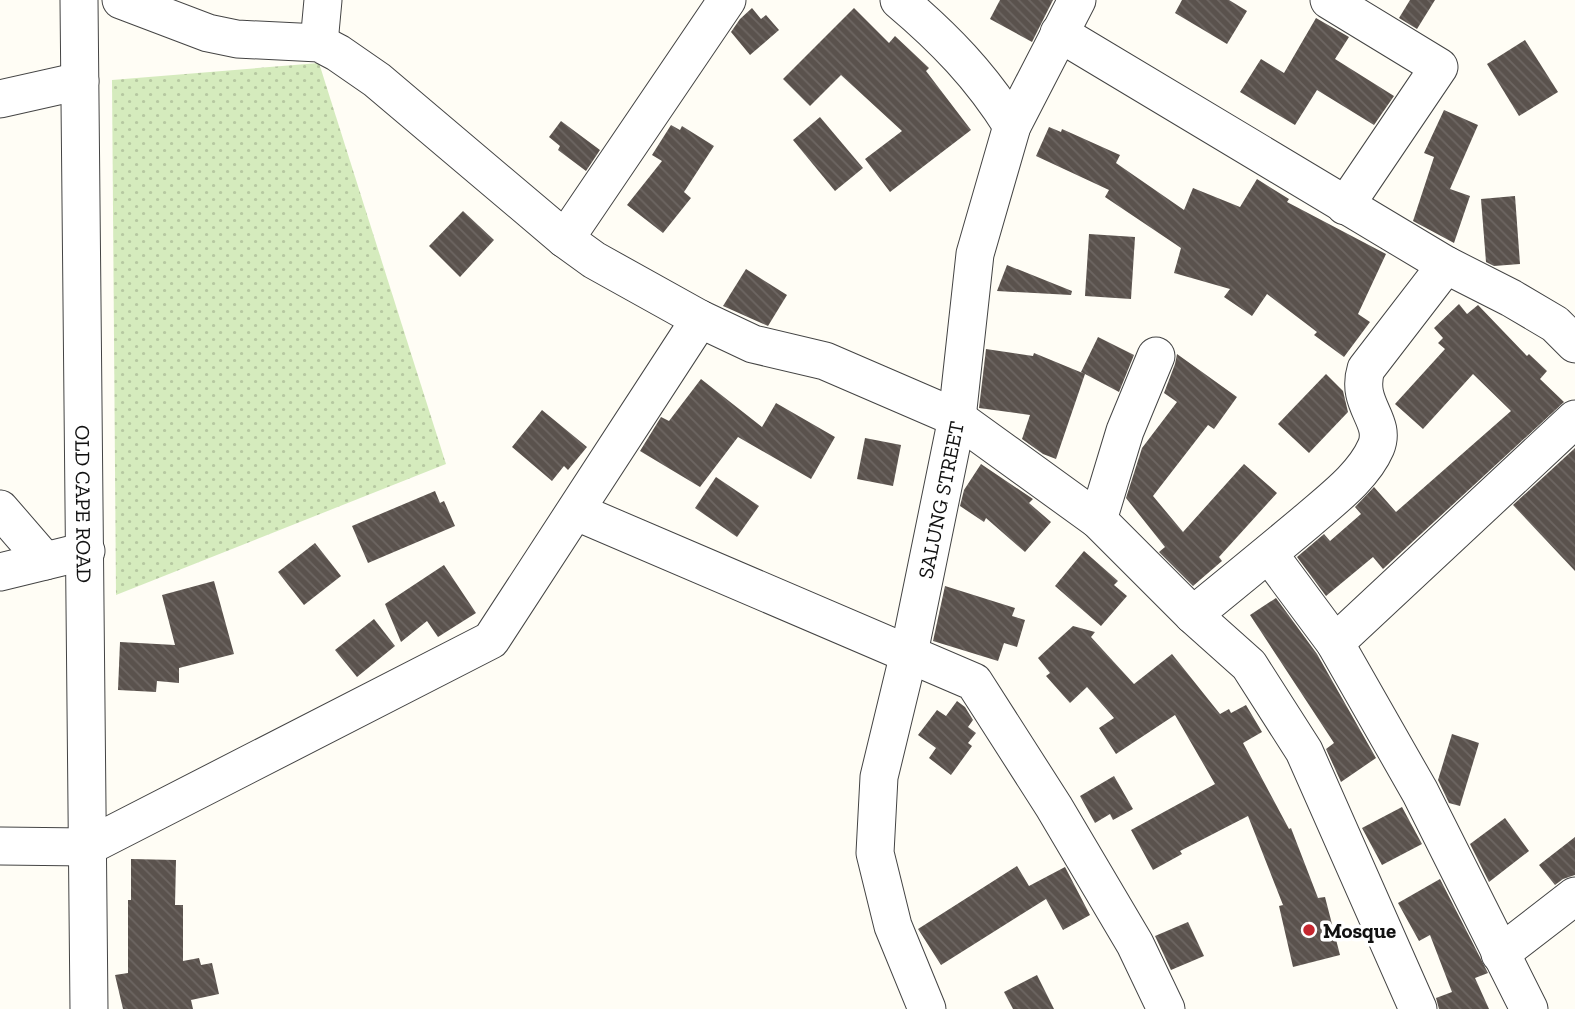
<svg xmlns="http://www.w3.org/2000/svg" width="1575" height="1009" viewBox="0 0 1575 1009" font-family="'Zilla Slab',serif">
<defs>
<pattern id="garden-dots" width="8" height="8" patternUnits="userSpaceOnUse" patternTransform="scale(1.75)"><rect width="8" height="8" fill="#d5ebbd"/><path d="M2 2h.1M6 6h.1" fill="none" stroke="#b6c8a1" stroke-width="1.8" stroke-linecap="round"/></pattern>
<pattern id="building-back-hatch" width="6" height="6" patternUnits="userSpaceOnUse" patternTransform="scale(1.75)"><rect width="6" height="6" fill="#5a524d"/><path d="M-1 5l2 2M0 0l6 6M5-1l2 2" fill="none" stroke="#6d6662"/></pattern>
</defs>
<rect width="100%" height="100%" fill="#fffdf5"/>
<path fill="url(#garden-dots)" d="M319 63 446 464 116 595 112 80Z"/>
<g fill="url(#building-back-hatch)">
<path d="M1000 0H1053L1032 42 990 19Z"/>
<path d="M1182 0H1229L1247 11 1227 44 1175 13Z"/>
<path d="M1410 0H1435L1417 29 1399 18Z"/>
<path d="M752 8 761 19 766 15 779 30 750 55 731 32 740 19Z"/>
<path d="M854 8 889 43 895 36 929 68 926 71 971 130 890 192 865 159 902 131 841 75 810 106 783 79Z"/>
<path d="M1316 18 1349 37 1335 59 1394 96 1374 125 1317 90 1295 125 1240 92 1261 59 1284 73Z"/>
<path d="M1525 40 1558 92 1519 116 1487 64Z"/>
<path d="M1444 110 1478 125 1450 189 1470 196 1454 243 1413 221 1434 157 1424 153Z"/>
<path d="M820 117 863 168 835 191 793 140Z"/>
<path d="M561 121 600 150 586 171 558 150 560 146 549 137Z"/>
<path d="M671 125 680 130 682 126 714 146 684 192 691 198 663 233 627 205 662 161 652 155Z"/>
<path d="M1049 127 1061 132 1062 129 1120 155 1116 163 1184 210 1193 188 1240 207 1257 179 1289 199 1287 202 1386 254 1358 314 1370 322 1344 357 1314 335 1317 332 1267 294 1252 316 1224 297 1230 289 1174 273 1181 248 1105 197 1109 190 1036 156Z"/>
<path d="M1515 196 1520 264 1494 266 1486 262 1481 199Z"/>
<path d="M463 211 494 240 460 277 429 246Z"/>
<path d="M1089 234 1135 237 1131 299 1085 296Z"/>
<path d="M1007 265 1072 291 1071 295 997 291Z"/>
<path d="M746 269 787 295 768 326 723 306Z"/>
<path d="M1459 304 1467 314 1478 305 1527 356 1529 354 1547 371 1540 379 1564 402 1383 569 1373 557 1326 596 1297 557 1324 534 1330 541 1361 514 1355 507 1374 487 1396 512 1511 411 1473 374 1423 429 1395 404 1445 349 1438 343 1443 338 1434 328Z"/>
<path d="M1098 337 1134 355 1119 392 1085 374 1056 459 1043 454 1022 439 1030 415 979 408 986 349 1033 356 1034 353 1085 374 1081 372Z"/>
<path d="M1177 354 1237 397 1214 429 1208 425 1153 496 1183 532 1244 464 1277 493 1219 557 1222 561 1193 586 1159 552 1165 547 1126 498 1142 448 1177 402 1164 393 1175 364Z"/>
<path d="M1326 374 1343 391 1348 412 1309 453 1278 424Z"/>
<path d="M701 379 762 427 776 403 835 437 811 479 738 437 700 487 640 451 661 417 669 421Z"/>
<path d="M542 410 587 447 568 470 564 466 552 481 512 447Z"/>
<path d="M865 438 901 445 893 486 857 479Z"/>
<path d="M1575 448V571L1513 505Z"/>
<path d="M981 464 1033 499 1029 503 1051 522 1025 552 986 518 984 522 960 506 964 490Z"/>
<path d="M716 477 759 506 737 537 695 508Z"/>
<path d="M435 491 440 503 444 501 455 526 368 563 352 526Z"/>
<path d="M315 543 341 576 304 605 278 572Z"/>
<path d="M1084 551 1118 581 1114 585 1127 596 1101 626 1055 586Z"/>
<path d="M444 565 476 613 438 637 427 621 401 642 385 604Z"/>
<path d="M214 581 234 654 179 668V683L157 681 156 692 118 690 120 642 175 645 162 595Z"/>
<path d="M945 586 1015 608 1012 616 1025 620 1017 647 1004 643 998 661 933 641Z"/>
<path d="M1276 598 1317 654 1376 758 1341 782 1326 749 1334 743 1250 615Z"/>
<path d="M374 619 395 646 357 677 335 650Z"/>
<path d="M1073 626 1095 632 1091 637 1134 684 1172 654 1220 714 1229 709 1231 713 1246 705 1262 732 1243 743 1289 829 1291 828 1318 898 1325 897 1340 955 1293 967 1279 906 1283 905 1248 816 1180 851 1182 854 1153 870 1131 830 1215 784 1175 715 1116 754 1099 728 1114 718 1087 687 1070 703 1046 676 1050 673 1038 658Z"/>
<path d="M957 701 965 707 973 720 968 727 976 733 968 743 972 746 951 775 929 758 936 748 918 735 937 710 946 716Z"/>
<path d="M1452 734 1479 743 1460 806 1449 803 1438 780Z"/>
<path d="M1114 776 1133 809 1113 820 1110 814 1095 823 1080 796Z"/>
<path d="M1402 807 1422 844 1382 865 1362 828Z"/>
<path d="M1505 818 1529 851 1489 882 1470 844Z"/>
<path d="M1575 837V875L1563 879 1555 885 1539 865Z"/>
<path d="M131 859 176 860 175 905H183V961L199 958 201 965 212 963 219 994 191 1000 193 1009H123L115 975 128 973V900H131Z"/>
<path d="M1017 866 1029 886 1065 867 1090 915 1063 930 1046 899 941 965 918 929Z"/>
<path d="M1440 879 1488 973 1475 978 1489 1009H1439L1436 998 1452 992 1430 935 1419 941 1398 903Z"/>
<path d="M1188 922 1204 956 1171 970 1155 936Z"/>
<path d="M1037 975 1054 1009H1013L1004 992Z"/>
</g>
<g fill="none" stroke-linecap="round" stroke-linejoin="round">
<defs>
<g id="minor">
<path id="s1" d="M79 0 89 1009"/>
<path d="M121 0 208 33 237 39 319 43 338 53 377 80 565 239 594 260 700 319 753 344 825 361 957 418 1098 520 1193 615 1249 665 1304 751 1418 1009"/>
<path d="M899 0C944 38 981 76 1012 126"/>
<path d="M1329 0 1439 67 1345 206"/>
<path d="M1059 33 1446 265 1511 298 1555 324 1575 344"/>
<path d="M319 43 323 0"/>
<path d="M0 99 80 81"/>
<path d="M565 239 727 0"/>
<path d="M0 509 45 561"/>
<path d="M577 512 974 682 1054 807 1135 944 1166 1009"/>
<path d="M1098 520 1125 431 1156 356"/>
<path d="M1269 554 1335 643 1420 792 1529 1009"/>
<path d="M0 572 86 551"/>
<path d="M1193 615C1231 584 1269 553 1306 522 1331 500 1363 477 1376 447 1387 420 1355 405 1366 369L1446 265"/>
<path d="M1335 643 1575 419"/>
<path d="M0 846 87 847 491 640 700 319"/>
<path d="M1500 954 1575 896"/>
<path id="s2" d="M927 1009 893 926 875 853 879 777 909 653 957 418 975 254 1012 126 1077 0"/>
</g>
</defs>
<use href="#minor" stroke="#444" stroke-width="39"/>
<use href="#minor" stroke="#fff" stroke-width="37"/>
</g>
<circle fill="#c4262e" stroke="#fff" stroke-width="2.5" cx="1309" cy="930" r="7"/>
<g text-anchor="middle" dominant-baseline="central" stroke-width="7" stroke-linejoin="round" paint-order="stroke">
<g font-size="21" fill="#111" stroke="#fff">
<text stroke="none"><textPath href="#s2" startOffset="525">SALUNG STREET</textPath></text>
<text stroke="none"><textPath href="#s1" startOffset="504">OLD CAPE ROAD</textPath></text>
</g>
<g font-size="21" font-weight="bold" fill="#111" stroke="#fff" text-anchor="start">
<text x="1323" y="930">Mosque</text>
</g>
</g>
</svg>
